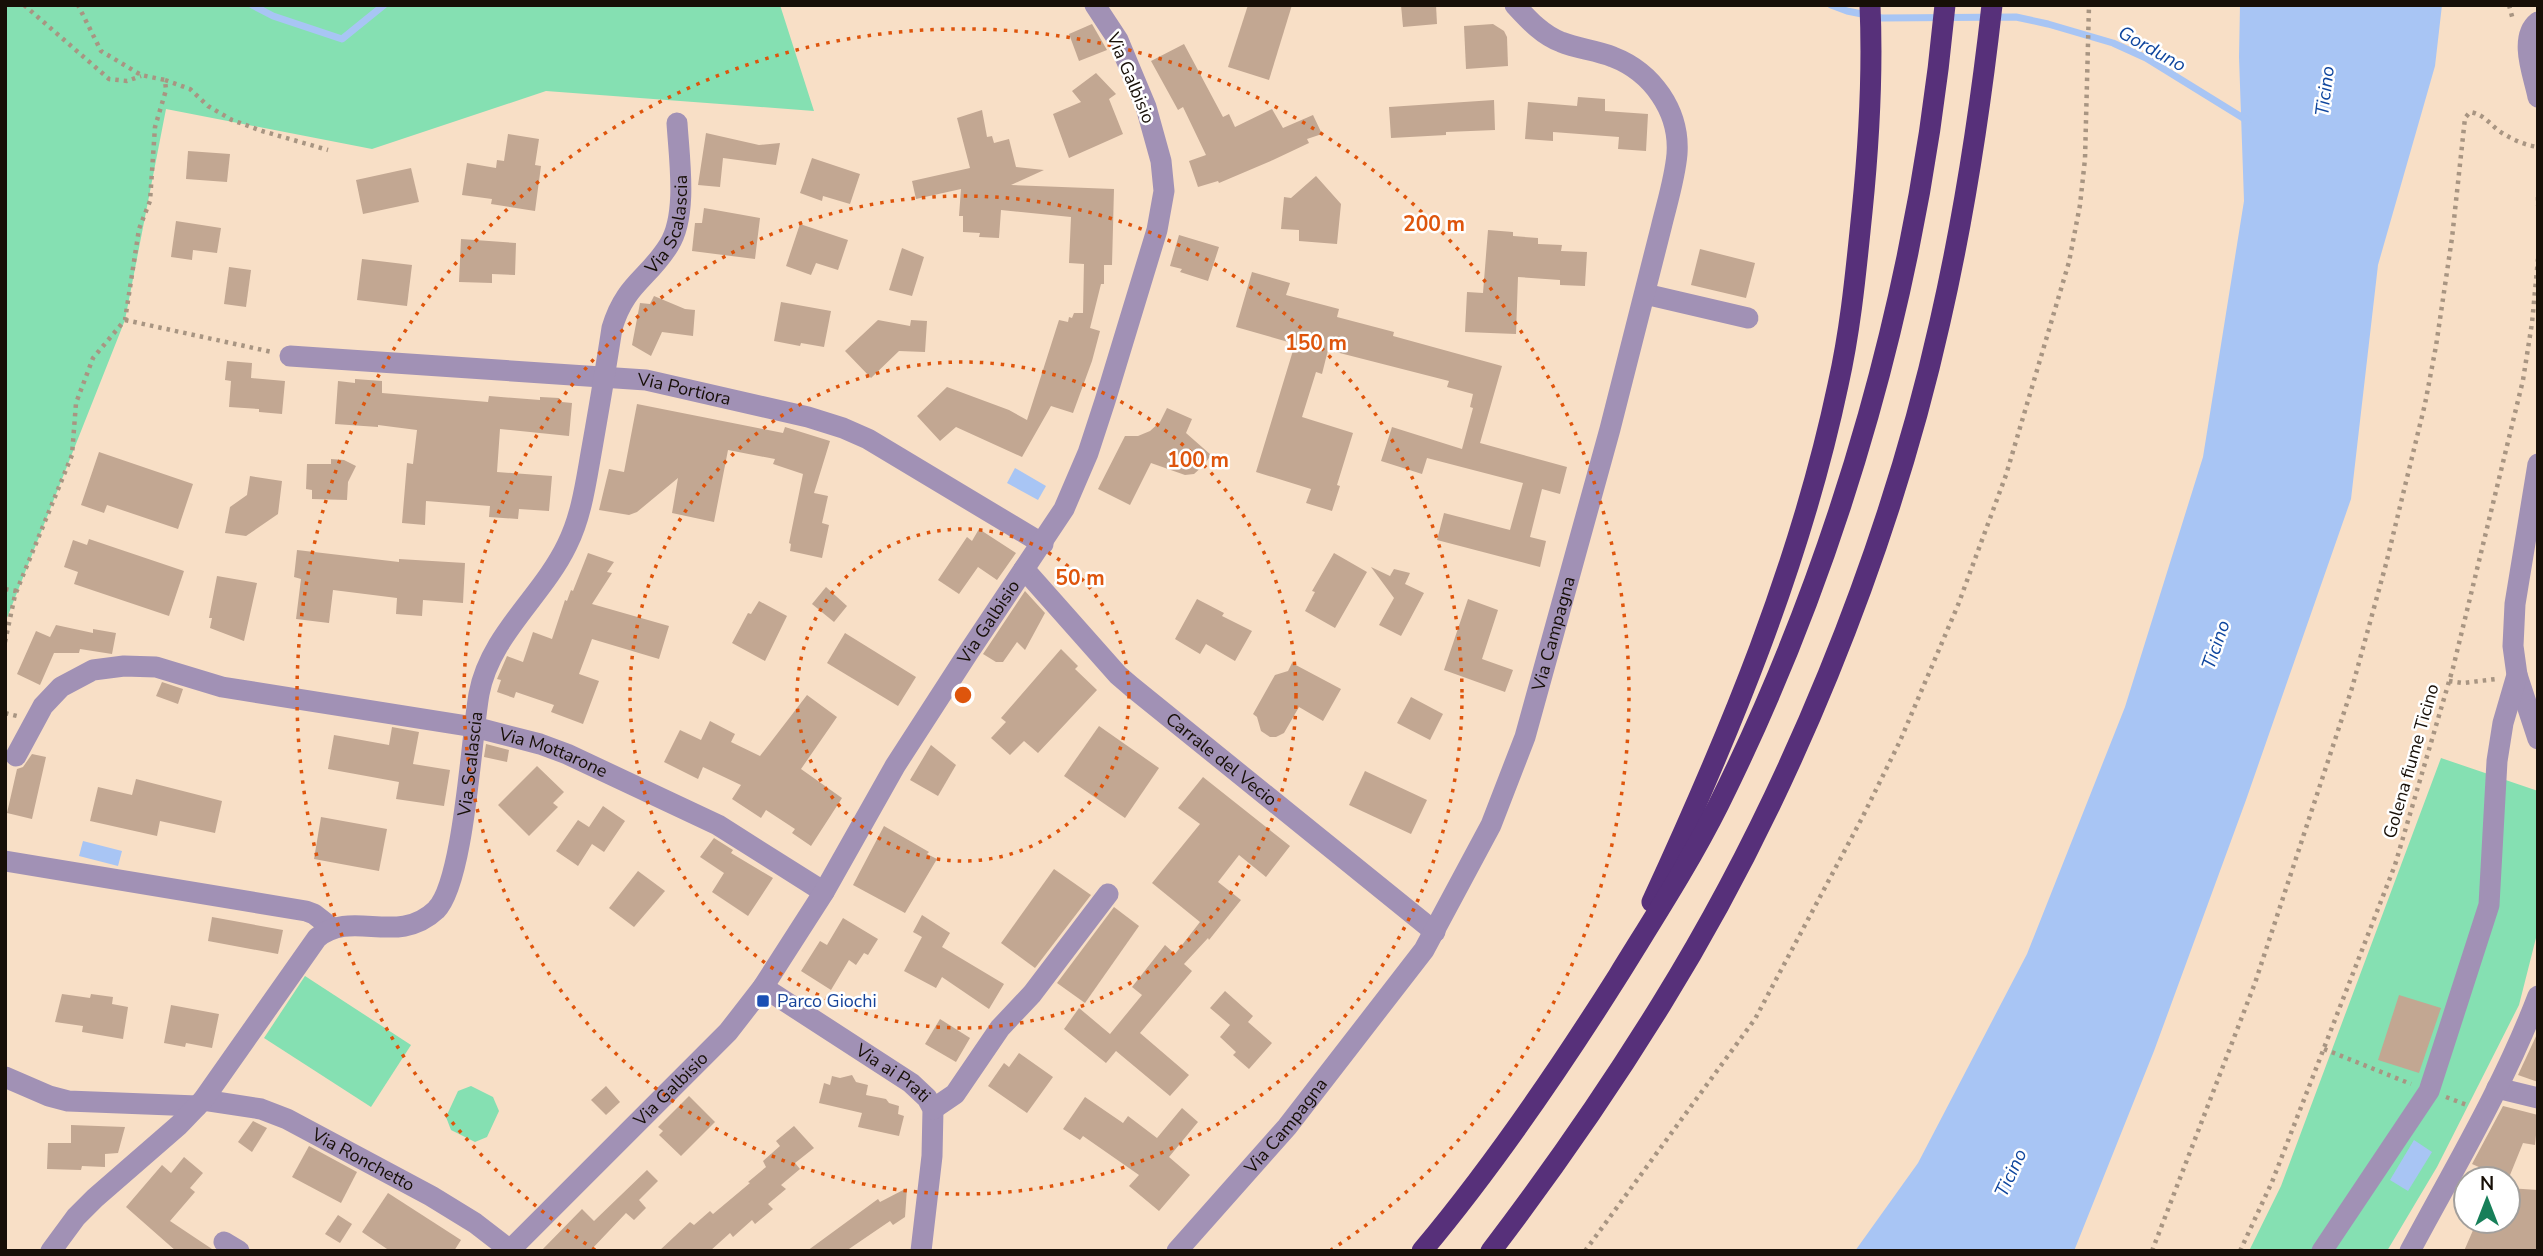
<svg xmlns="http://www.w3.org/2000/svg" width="2543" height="1256" viewBox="0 0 2543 1256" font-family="'Nunito Sans',sans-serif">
<rect width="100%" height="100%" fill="#f8dfc6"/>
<g fill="#85e0b2">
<path d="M5 5H780L814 111 546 91 372 149 166 109 125 320 5 623Z"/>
<path d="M2441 758 2538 791V930L2519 1005 2437 1167 2387 1251H2249L2281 1186Z"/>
<path d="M305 976 411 1045 371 1107 264 1038Z"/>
<path d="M471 1086 493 1097 499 1111 487 1137 475 1142 451 1130 446 1117 458 1091Z"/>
</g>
<g fill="#a8c5f4">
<path d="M2240 5H2442L2435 66 2378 265 2351 499 2246 800 2154 1051 2074 1251H1855L1918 1163 2027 954 2125 707 2203 457 2244 201 2239 57Z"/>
<path d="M1015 468 1046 486 1038 500 1007 483Z"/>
<path d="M83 841 122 851 118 866 79 856Z"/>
<path d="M2414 1140 2432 1152 2408 1191 2390 1180Z"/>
</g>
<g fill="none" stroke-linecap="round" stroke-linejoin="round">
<g stroke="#a8c5f4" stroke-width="7">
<path d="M252 5 273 16 342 39 384 5"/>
<path d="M1831 5 1847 11 1882 18 2016 17 2048 24 2113 43 2146 58 2248 121"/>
</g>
</g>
<g fill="#c2a792">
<path d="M1248 5H1292L1269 80 1228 67Z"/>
<path d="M1401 5H1436L1437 24 1403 27Z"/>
<path d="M1092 24 1107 50 1079 61 1069 34Z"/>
<path d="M1493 24 1504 31 1507 37 1508 66 1466 69 1464 26Z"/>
<path d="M1184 44 1223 117 1229 114 1235 127 1272 109 1283 128 1313 115 1322 134 1307 139 1309 143 1273 160 1219 183 1218 181 1198 187 1189 161 1206 155 1183 107 1178 110 1151 61Z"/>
<path d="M1096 73 1116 94 1109 99 1123 134 1069 158 1053 114 1081 102 1072 91Z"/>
<path d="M1578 97 1605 99V111L1648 114 1646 151 1618 149 1619 137 1553 132V141L1525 139 1528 102 1577 106Z"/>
<path d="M1494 100 1495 130 1446 132V135L1391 138 1389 107Z"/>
<path d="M982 110 987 137 992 136 994 143 1009 139 1016 167 1044 170 1011 185 1114 189 1112 265H1104V284H1101L1090 328 1100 331 1092 361 1073 413 1051 406 1022 457 956 427 940 441 917 416 947 387 1009 410 1027 420 1059 320 1068 322 1069 317 1072 318 1074 313H1083L1084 264 1069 263 1071 217 1001 210 999 238 979 237 980 233 963 232V216H959L961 189 916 199 912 181 970 168 957 118Z"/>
<path d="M706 133 759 145 780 143 776 165 723 158 720 187 698 185Z"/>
<path d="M508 134 539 139 535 165 541 166 535 211 491 204 492 199 462 195 467 163 496 168 497 160 504 161Z"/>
<path d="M188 151 230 154 227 182 186 179Z"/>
<path d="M812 158 860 174 850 204 823 196 822 201 800 193Z"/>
<path d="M411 168 419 202 363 214 356 180Z"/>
<path d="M1316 176 1341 204 1337 244 1299 241V230L1281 229 1284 197 1291 198Z"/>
<path d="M704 208 760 218 755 259 692 251 695 223H702Z"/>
<path d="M176 221 221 228 217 253 193 250 192 260 171 257Z"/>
<path d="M800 224 848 240 838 270 816 263 811 275 786 266Z"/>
<path d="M1488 230 1513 232V236L1538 238V244L1562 245 1561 251 1587 252 1585 286 1560 285V280L1518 277 1516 334 1465 332 1467 292 1483 293Z"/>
<path d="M1179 235 1219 247 1208 281 1180 272 1182 269 1170 266Z"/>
<path d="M461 239 516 243 515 275 492 274V283L459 282Z"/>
<path d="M902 248 924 257 912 296 889 290Z"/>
<path d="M1700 249 1755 263 1746 298 1691 285Z"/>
<path d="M362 259 412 265 407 306 357 300Z"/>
<path d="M229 267 251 270 246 307 224 304Z"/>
<path d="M1252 272 1290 283 1286 295 1339 309 1337 317 1394 332 1393 336 1502 366 1480 443 1567 467 1560 494 1542 489 1530 537 1546 541 1540 567 1437 540 1444 513 1510 530 1523 483 1427 458 1422 474 1381 461 1392 427 1462 449 1473 408 1470 407 1473 394 1447 387 1449 381 1328 350 1322 374 1316 372 1302 417 1353 433 1337 485 1340 486 1332 511 1306 503 1311 489 1256 472 1295 344 1236 327Z"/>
<path d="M654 296 685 309 695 310 693 336 662 332 651 356 632 345 640 303 650 304Z"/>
<path d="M781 302 831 311 824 347 801 343 800 346 774 341Z"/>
<path d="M878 320 910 326 911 320 927 321 925 352 899 351 871 378 845 351Z"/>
<path d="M227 361 252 363 251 378 285 381 282 414 259 412V409L229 407 231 381 225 380Z"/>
<path d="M355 379 382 381V393L488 402 489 396 540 400V397L559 398 562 402 572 403 569 436 500 429 497 472 552 476 549 511 519 509 518 519 489 517 490 506 426 501 425 525 402 523 407 463 413 464 417 430 378 425V427L335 424 338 381 355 383Z"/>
<path d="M637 404 783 433 785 427 830 441 814 493 828 496 822 523 829 525 822 558 790 551 791 544 789 543 803 474 773 464 775 459 728 450 714 522 672 513 678 478 637 512 629 515 599 510 609 469 624 472Z"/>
<path d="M1167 408 1192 419 1186 433 1211 455 1204 465 1194 474 1185 475 1151 463 1130 505 1098 489 1125 436H1138L1150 431 1160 422Z"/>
<path d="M99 452 193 484 178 529 107 505 104 513 81 505Z"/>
<path d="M331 459 344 460 356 466 348 482 347 500 312 499V490L306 489 307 464H331Z"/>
<path d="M250 476 282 481 278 514 246 536 225 533 230 507 247 495Z"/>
<path d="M979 529 1016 553 997 580 978 567 959 594 938 580 967 537 972 541Z"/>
<path d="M89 539 184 571 169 616 74 584 78 572 64 567 73 540 87 545Z"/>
<path d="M297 550 399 562V559L465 563 463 603 423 600 422 616 396 614 397 598 333 590 329 623 296 619 301 579 294 577Z"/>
<path d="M588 553 614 562 607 572 612 573 592 604 669 626 659 659 592 639 579 674 599 681 583 724 551 712 554 705 516 692 514 698 497 692 501 680 497 679 507 656 523 662 533 632 552 639 565 600 567 601 571 590 573 591Z"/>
<path d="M1334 553 1367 572 1335 628 1305 611 1315 592 1312 591Z"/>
<path d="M1371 567 1390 576 1394 569 1410 573 1405 584 1424 593 1401 636 1379 625 1394 598Z"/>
<path d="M217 576 257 583 244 641 210 628 212 618H209Z"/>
<path d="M826 587 847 606 834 622 812 604Z"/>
<path d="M1025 591 1045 613 1025 650 1017 642 1003 662H996L983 654Z"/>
<path d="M1197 599 1224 613 1222 616 1252 631 1235 661 1206 644 1200 654 1175 639Z"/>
<path d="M1468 599 1498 610 1482 659 1513 670 1505 692 1444 670Z"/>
<path d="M759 601 787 616 765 661 732 643 748 613 751 614Z"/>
<path d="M56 625 93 633V629L116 633 112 654 80 649 79 653H54L40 685 17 674 36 631 50 637Z"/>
<path d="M845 633 916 677 898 706 827 663Z"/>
<path d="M1061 649 1078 666 1075 669 1097 690 1038 753 1024 741 1010 755 991 738 1006 722 1001 718Z"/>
<path d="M1292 663 1341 689 1323 721 1299 707 1284 733 1276 737H1270L1261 731 1257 717 1253 714 1275 675 1288 671Z"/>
<path d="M162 682 183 689 178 704 156 696Z"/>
<path d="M807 695 837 717 801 769 842 798 811 846 792 833 795 829 766 810 761 818 732 799 741 785 703 767 698 779 664 762 680 730 701 740 710 721 735 734 731 742 760 756Z"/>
<path d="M1411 697 1443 714 1430 740 1397 723Z"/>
<path d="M1099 726 1159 768 1125 818 1064 776Z"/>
<path d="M392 727 419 732 413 764 450 770 444 806 396 799 399 782 328 769 334 735 389 745Z"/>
<path d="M486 744 509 750 507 762 484 757Z"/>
<path d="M931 745 956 765 938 796 910 780Z"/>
<path d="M32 754 46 757 32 819 7 813 17 769 23 767Z"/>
<path d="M537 766 564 792 553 803 558 807 529 836 498 805Z"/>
<path d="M1365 771 1427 800 1411 834 1349 805Z"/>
<path d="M1203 777 1290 846 1266 877 1239 855 1218 882 1241 900 1209 940 1208 938 1184 964 1192 971 1140 1033 1189 1075 1170 1096 1116 1051 1106 1063 1064 1029 1079 1008 1110 1034 1142 995 1132 987 1165 945 1175 954 1200 922 1152 883 1200 824 1178 808Z"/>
<path d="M136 779 222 801 215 833 160 821 157 836 90 821 98 787 132 795Z"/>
<path d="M603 806 625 821 604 852 592 844 578 866 556 851 578 820 589 827Z"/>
<path d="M321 817 387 829 379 871 314 859Z"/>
<path d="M884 826 929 852 927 854 937 859 905 913 853 885Z"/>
<path d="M714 838 733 850 731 853 773 878 748 916 712 892 724 873 700 857Z"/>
<path d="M1054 869 1091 895 1035 968 1001 943Z"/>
<path d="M638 871 665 891 634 927 609 908Z"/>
<path d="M1114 907 1139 926 1085 1003 1057 983Z"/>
<path d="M922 915 950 933 942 947 1004 984 989 1009 942 977 936 988 904 971 922 937 913 932Z"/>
<path d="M212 917 283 930 278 954 208 941Z"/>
<path d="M843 918 878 939 868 955 864 953 856 965 849 960 831 990 801 971 820 941 827 945Z"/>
<path d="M1225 991 1253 1016 1248 1022 1272 1043 1249 1069 1233 1055 1236 1052 1220 1037 1230 1025 1210 1008Z"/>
<path d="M62 994 90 998 91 994 113 997 112 1004 128 1007 123 1039 82 1032 83 1026 55 1022Z"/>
<path d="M2399 995 2441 1008 2419 1073 2378 1060Z"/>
<path d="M171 1005 219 1014 212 1048 186 1043 185 1047 164 1043Z"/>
<path d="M940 1019 970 1038 956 1062 925 1044Z"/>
<path d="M2538 1032V1082L2518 1075Z"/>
<path d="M1019 1053 1053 1077 1027 1113 988 1086 1004 1063 1009 1067Z"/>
<path d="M852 1075 856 1082 868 1085 866 1095 886 1099 889 1103 899 1106 898 1114 904 1116 899 1136 858 1127 862 1113 819 1103 824 1083 830 1085 832 1076 840 1078Z"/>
<path d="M606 1086 620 1102 606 1115 591 1100Z"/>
<path d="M689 1096 715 1122 681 1156 659 1135 663 1131 658 1127Z"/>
<path d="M1085 1097 1123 1123 1128 1116 1157 1138 1182 1108 1198 1122 1169 1157 1190 1175 1159 1211 1129 1186 1139 1175 1083 1136 1080 1140 1063 1129Z"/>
<path d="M2503 1106 2538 1115 2535 1145 2523 1143 2508 1180 2472 1164Z"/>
<path d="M253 1121 267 1128 252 1152 238 1142Z"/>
<path d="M71 1125 125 1127 118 1153 105 1154V1167L82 1166 81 1170 47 1169 48 1143H71Z"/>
<path d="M794 1126 814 1148 795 1163 800 1169 781 1185 786 1189 768 1204 773 1209 755 1224 752 1220 733 1237 730 1233 710 1251H659L690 1222 694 1225 710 1211 713 1214 750 1183 748 1182 766 1167 763 1161 780 1146 776 1141Z"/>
<path d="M309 1146 357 1172 341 1203 292 1177Z"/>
<path d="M184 1157 203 1173 190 1188 195 1192 170 1221 215 1251H176L126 1207 162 1165 171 1173Z"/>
<path d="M647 1170 658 1181 639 1200 646 1208 634 1220 626 1213 590 1251H541L582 1209 594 1221Z"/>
<path d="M907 1188 905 1217 893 1225 890 1221 846 1251H807L878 1199 880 1202Z"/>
<path d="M2508 1188 2538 1190V1251H2464L2477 1221H2508Z"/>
<path d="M388 1193 461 1240 454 1251H390L362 1232Z"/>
<path d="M338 1215 352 1224 340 1243 325 1234Z"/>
</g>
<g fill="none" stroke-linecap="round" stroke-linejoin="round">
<g stroke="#a89582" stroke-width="4.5" stroke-dasharray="3.5 5" stroke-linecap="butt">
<path d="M24 5 109 79 127 81 141 76"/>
<path d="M2509 5 2513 20"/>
<path d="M165 80 190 89 208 106 232 120 262 131 328 150"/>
<path d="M2538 197V206"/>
<path d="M125 320 272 352"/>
<path d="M5 589 16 591"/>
<path d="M5 642 15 595 72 455 76 403 93 358 125 320 139 229 150 201 155 127 166 90 165 80 141 75 101 51 78 5"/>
<path d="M2449 681 2463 683 2496 679"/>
<path d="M5 713 17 716"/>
<path d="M2324 1049 2411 1084"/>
<path d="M2446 1097 2467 1105"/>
<path d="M1585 1251 1755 1019 1862 818 1900 741 1958 605 2006 475 2069 262 2080 205 2085 159 2089 5"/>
<path d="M2152 1251 2255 983 2352 688 2386 564 2425 404 2436 346 2452 238 2465 118 2470 112C2483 114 2489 123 2499 131 2511 139 2524 145 2538 147"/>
<path d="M2240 1251 2272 1182 2395 865 2453 668 2523 380 2532 323 2538 259"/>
</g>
<g stroke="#a191b5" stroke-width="21">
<path d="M2538 22C2518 38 2534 76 2538 97"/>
<path d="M1645 294 1748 318"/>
<path id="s1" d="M290 356 646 380 808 417 843 428 868 439 1043 544"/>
<path id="s2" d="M1024 569 1118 675 1132 687 1435 932"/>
<path d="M2517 675 2538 739"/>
<path id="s3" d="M16 756 43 706 61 687 93 670 124 666 156 667 222 687 474 727 540 744 567 754 718 825 824 892"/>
<path d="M5 861 306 911 314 914 332 928"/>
<path id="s4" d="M763 987 911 1083 927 1098 933 1109 932 1156 921 1251"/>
<path d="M5 1077 49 1096 68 1101 197 1106"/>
<path d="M2497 1088 2538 1098"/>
<path id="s5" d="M203 1100 261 1109 287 1119 431 1196 475 1223 510 1250"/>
<path d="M933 1109 955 1094 1000 1028 1032 994 1108 894"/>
<path d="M224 1242 239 1251"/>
<path id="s6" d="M51 1251 76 1217 95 1198 179 1125 203 1100 317 938C352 908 397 947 436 910 464 882 471 739 479 694 490 635 542 597 567 545 582 515 586 481 592 448 599 408 606 368 612 328 625 284 648 279 669 245 688 215 679 157 677 123"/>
<path id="s7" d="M509 1251 728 1032 763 987 824 892 895 766 968 653 1064 509 1088 453 1105 401 1157 230 1164 191 1161 161 1146 107 1118 40 1095 5"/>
<path id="s8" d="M1177 1251 1287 1127 1424 950 1491 825 1525 737 1610 429 1661 228C1667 203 1675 178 1677 154 1680 111 1652 72 1613 57 1596 50 1578 49 1561 42 1542 35 1528 19 1515 5"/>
<path d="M2322 1251 2429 1091 2489 905 2497 761 2503 723 2517 675 2513 646 2515 604 2538 464"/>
<path d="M2410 1251C2455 1167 2504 1085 2538 996"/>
</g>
<g stroke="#57307a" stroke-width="21">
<path d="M1652 902C1729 735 1800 565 1838 385 1851 327 1856 270 1862 212 1869 143 1873 74 1870 5"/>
<path d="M1422 1251C1495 1164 1558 1071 1618 976 1653 919 1689 864 1719 804 1842 556 1919 281 1945 5"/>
<path d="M1491 1251C1552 1171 1609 1089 1662 1003 1787 801 1888 554 1940 322 1964 217 1980 112 1992 5"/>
</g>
</g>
<g fill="none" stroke="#de550c" stroke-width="3.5" stroke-dasharray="3.5 7">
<circle cx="963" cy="695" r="166"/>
<circle cx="963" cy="695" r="333"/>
<circle cx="963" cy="695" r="499"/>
<path d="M595 1250A666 666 0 1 1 1331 1250"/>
</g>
<rect fill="#1a4fb4" stroke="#fff" stroke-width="2.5" x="756" y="994" width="14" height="14" rx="3.5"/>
<g text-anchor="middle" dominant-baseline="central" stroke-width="5" stroke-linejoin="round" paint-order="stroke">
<g font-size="18" fill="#170f07" stroke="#fff">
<text transform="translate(1131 78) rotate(67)">Via Galbisio</text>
<text stroke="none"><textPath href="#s6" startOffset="1279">Via Scalascia</textPath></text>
<text stroke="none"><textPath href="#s1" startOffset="396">Via Portiora</textPath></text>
<text stroke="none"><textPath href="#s7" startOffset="796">Via Galbisio</textPath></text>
<text stroke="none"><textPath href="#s8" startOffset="733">Via Campagna</textPath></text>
<text stroke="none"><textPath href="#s3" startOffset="590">Via Mottarone</textPath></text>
<text stroke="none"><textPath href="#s2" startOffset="275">Carrale del Vecio</textPath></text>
<text transform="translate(2411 761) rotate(-74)">Golena fiume Ticino</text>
<text stroke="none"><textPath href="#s6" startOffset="691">Via Scalascia</textPath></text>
<text stroke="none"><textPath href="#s4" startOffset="156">Via ai Prati</textPath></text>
<text stroke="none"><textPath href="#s7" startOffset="229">Via Galbisio</textPath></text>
<text stroke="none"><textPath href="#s8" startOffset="166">Via Campagna</textPath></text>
<text stroke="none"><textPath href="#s5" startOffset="173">Via Ronchetto</textPath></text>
</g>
<g font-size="18" fill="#164399" stroke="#fff" text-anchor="start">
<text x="777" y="1001">Parco Giochi</text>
</g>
<g font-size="19" font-style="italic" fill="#0f469e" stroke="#fff">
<text transform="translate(2152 49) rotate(29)">Gorduno</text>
<text transform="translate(2325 91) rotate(-83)">Ticino</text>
<text transform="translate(2216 645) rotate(-71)">Ticino</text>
<text transform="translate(2011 1173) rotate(-65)">Ticino</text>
</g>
</g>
<circle cx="963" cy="695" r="10" fill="#de550c" stroke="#fff" stroke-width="3.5"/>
<g font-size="21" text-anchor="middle" font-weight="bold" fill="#de550c" stroke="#fff" stroke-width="5" stroke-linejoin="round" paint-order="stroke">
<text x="1434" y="231">200 m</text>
<text x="1316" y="350">150 m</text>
<text x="1198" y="467">100 m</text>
<text x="1080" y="585">50 m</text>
</g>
<rect width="2543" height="1256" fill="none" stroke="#170f07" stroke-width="14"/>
<g transform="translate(2487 1200)"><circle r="33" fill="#ffffff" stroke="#a29f9c" stroke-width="2"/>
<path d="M0-5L12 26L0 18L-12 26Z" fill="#177f59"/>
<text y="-10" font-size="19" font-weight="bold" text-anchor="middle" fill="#170f07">N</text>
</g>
</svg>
